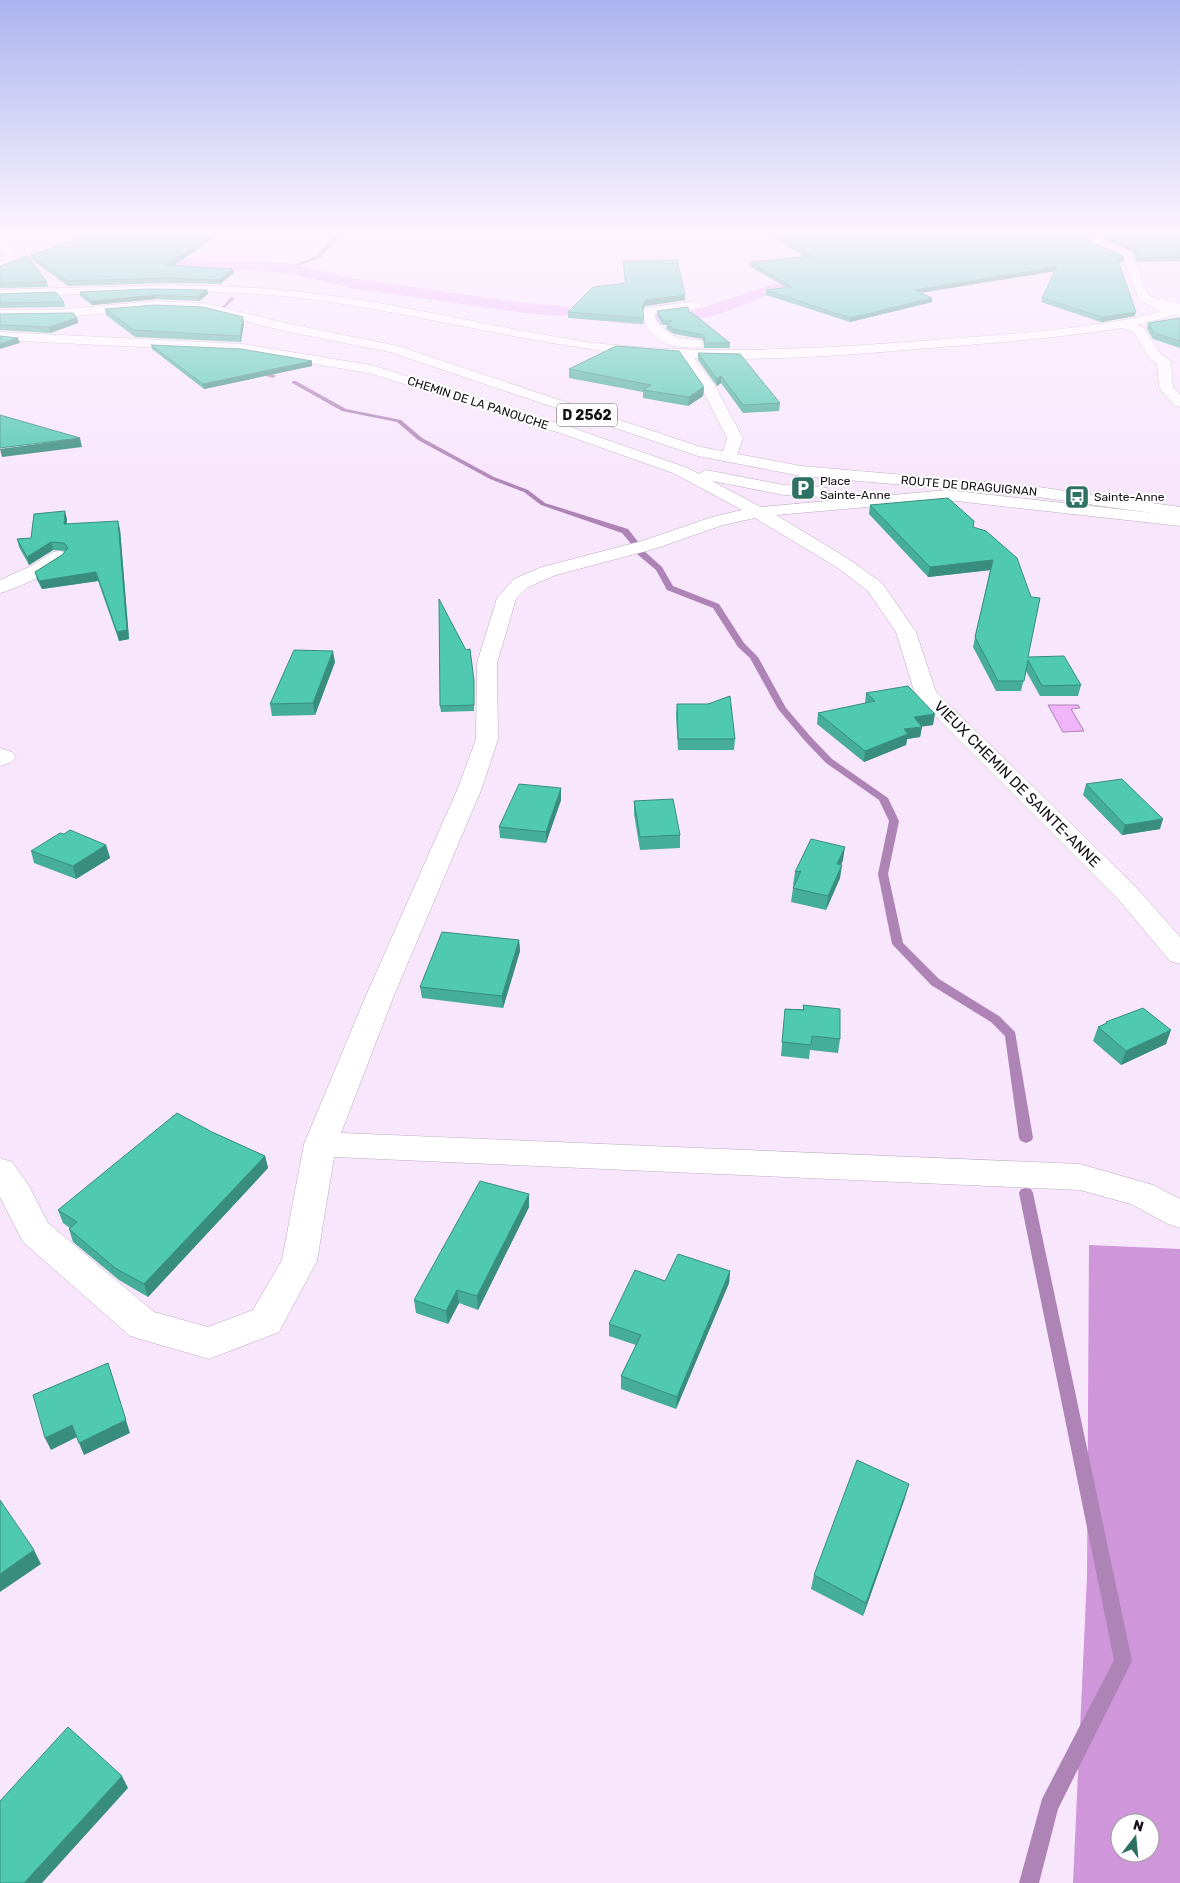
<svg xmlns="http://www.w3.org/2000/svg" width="1180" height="1883" viewBox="0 0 1180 1883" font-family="Rubik,sans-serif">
<rect width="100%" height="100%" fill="#f8e6fc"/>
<path fill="#cf96da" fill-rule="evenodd" d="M1089 1245 1180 1249V1883H1073L1087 1576ZM1120 1823H1150V1853H1120Z"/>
<path fill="#efb4fa" stroke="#ae83b6" d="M1048 705H1078L1080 708 1071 709 1084 731 1063 732Z"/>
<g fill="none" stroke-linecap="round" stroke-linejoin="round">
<g fill="#ae83b6" fill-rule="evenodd">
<path d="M346 230H351L337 238 320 258 290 269 286 268 316 256 335 236Z"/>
<path d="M231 297 235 298 225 308H221Z"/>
<path d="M254 369 275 375 276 376 273 378 252 372Z"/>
<path d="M292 381H296L346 409 401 420 422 438 494 477 528 490 545 503 628 529 639 543 632 545 622 533 541 505 524 492 490 479 418 440 397 422 342 411 292 383Z"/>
<path d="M637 550H643L662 567 673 586 719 604 744 643 758 657 786 708 811 737 832 759 888 798 899 821 888 874 903 943 939 979 999 1016 1015 1032 1033 1138 1031 1141 1026 1143 1021 1141 1019 1138 1005 1036 991 1022 931 985 892 944 878 874 889 821 879 800 826 763 805 741 778 709 750 658 738 647 713 608 667 590 656 570 637 554Z"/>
<path d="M1026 1188 1031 1189 1033 1193 1132 1661 1058 1809 1039 1883H1019L1042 1799 1114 1660 1019 1193 1021 1189Z"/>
</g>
<g fill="#efb4fa" fill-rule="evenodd">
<path d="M30 256 95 259H164L288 263 351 278 524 303 563 306 569 307 571 311 569 315 563 316 524 313 351 288 288 273 164 267 95 269 25 263 23 260 25 257Z"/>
<path d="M834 275 839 277 842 280 839 283C822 288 804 286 786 290 766 295 748 304 728 311 691 324 642 329 603 320L601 316 603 312 609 311 657 314 692 311 774 284 800 278Z"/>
</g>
<defs>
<g id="street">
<path d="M1102 230H1113L1100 240 1132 254 1148 295 1166 303 1168 306 1166 309H1158L1139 300 1123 258 1088 243 1087 241Z"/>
<path d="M0 234 4 235 17 255 15 263 0 267V261L6 259 7 255 0 245Z"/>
<path d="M170 285C227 286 284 288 340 297 423 309 504 329 586 342 702 356 817 349 933 340 999 335 1064 331 1129 319 1146 316 1163 311 1180 306V314L1137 325 1143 327 1160 353 1171 362 1173 387 1180 395V407L1175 406 1159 388 1157 364 1150 359 1134 333 1122 328C1058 338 994 343 929 348 851 355 773 361 694 358L714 384 743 438 735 461H723L721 458 727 438 700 385 680 358C551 352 427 313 299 298 200 286 99 293 0 298V290Z"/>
<path d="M695 301 699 302 701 305 699 308 655 314C655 321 658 323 663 328 678 342 683 337 702 341L703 344 702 347 697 348C688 347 673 348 665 343 654 337 638 321 645 308Z"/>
<path d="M0 332 242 344 371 365 570 427 685 467 699 474 706 470 784 485 821 487 827 488 829 492 827 496 821 497 784 495 712 481 761 507 947 490 1180 516V526L947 500 776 515 847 558 882 583 916 632 936 692 1136 887 1180 937V964L1170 961 1118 899 918 699 915 694 896 632 868 591 835 566 755 518 723 525 654 549 556 575 528 587 516 599 497 663 498 739 482 788 393 998 341 1133 1080 1164 1153 1185 1180 1199V1228L1168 1224 1131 1204 1080 1190 334 1157 317 1261 279 1332 209 1359 130 1336 23 1242 0 1197V1158L12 1162 29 1186 48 1223 154 1312 208 1327 253 1310 282 1260 304 1144 365 998 458 788 476 739 477 663 497 598 514 579 542 567 642 541 712 517 742 510 673 473 560 433 369 373 242 352 0 340Z"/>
<path d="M59 551 65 552 68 556C57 571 18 588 0 593V580L31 566 53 552Z"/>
<path d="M0 748 12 752 16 757 12 762 0 766Z"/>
</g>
<path id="primary" d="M156 301 204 303 285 323 398 346 701 447 801 466 1031 486 1180 507V517L1031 496 801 476 698 456 390 352 285 331 204 311 156 309 54 318H0V310H54Z"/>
</defs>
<use href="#street" stroke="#bcaabf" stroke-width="1"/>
<use href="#primary" stroke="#bcaabf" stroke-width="1"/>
<use href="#street" fill="#fff" fill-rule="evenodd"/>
<use href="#primary" fill="#fff" fill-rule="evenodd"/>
<defs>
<path id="street-bridge" d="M1162 306 1180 310"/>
</defs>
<use href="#street-bridge" stroke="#bcaabf" stroke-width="12" stroke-linecap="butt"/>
<use href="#street-bridge" stroke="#fff" stroke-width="12"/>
</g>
<g fill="#45ad98">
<path d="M106 230H225L173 266 233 269 234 273 220 284 170 283 68 286 32 260 31 255Z"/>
<path d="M759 230H1099L1087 240 1124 258 1123 262H1118L1135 316 1101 322 1041 302 1042 298 1055 271 920 293 932 302 850 322 766 295V290L786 287 749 266 750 262 806 257Z"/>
<path d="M1180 230V261L1137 262 1133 252 1104 240V236Z"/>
<path d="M623 261 685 295V300L645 306 642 311 644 318 643 324 568 318V312L625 283 623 266Z"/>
<path d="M0 266 47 282 48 287 0 288Z"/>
<path d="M207 290 208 294 199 301 156 299 92 305 80 296V292Z"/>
<path d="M0 294 64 302 65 307 0 308Z"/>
<path d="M105 309 244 323 241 342 135 337 106 315Z"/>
<path d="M657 311 689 313 730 343V348H704V342L702 339 674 334 666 329 667 325H663L657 316Z"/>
<path d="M0 314 77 318 78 323 50 333 0 330Z"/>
<path d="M1180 318V348L1153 339 1147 329 1148 323Z"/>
<path d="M151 345 312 366 204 389 152 349Z"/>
<path d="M698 353 780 403 779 411 743 413 721 383 717 386 698 360Z"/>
<path d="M569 369 704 387 703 396 688 406 643 398V392L569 378Z"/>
<path d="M870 505 973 527 1028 657 1081 685 1078 696H1040L1026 671 1021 691H996L973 647 990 570 928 577 869 514Z"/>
<path d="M67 519V524L120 529 129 639 119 641 98 581 42 589 37 580 35 572 62 555 65 551 53 550 29 565 19 547 17 539 31 538Z"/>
<path d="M335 662 315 715 272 716 270 704Z"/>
<path d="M474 681V711L441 712 440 706Z"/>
<path d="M866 693 933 725 922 726 920 737 907 739 906 745 864 762 817 724 818 713 865 704Z"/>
<path d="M677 704 735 739 734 750H678L676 715Z"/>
<path d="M1086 784 1160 829 1122 835 1083 795Z"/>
<path d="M561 788V800L546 843 500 838 499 827Z"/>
<path d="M634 801 680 835V848L640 850 634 814Z"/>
<path d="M106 845 110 858 76 879 34 863 31 851Z"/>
<path d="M843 860 841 865 840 878 826 910 791 902 793 888 794 885H793L795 872Z"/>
<path d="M519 940 520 951 503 1008 422 998 420 987Z"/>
<path d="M803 1005 840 1039 838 1053 810 1050 809 1059 781 1056 785 1009H803Z"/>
<path d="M1106 1022 1166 1044 1121 1065 1093 1041 1098 1027 1105 1024Z"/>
<path d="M212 1132 265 1156 268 1168 148 1297 119 1280 73 1242 69 1229 70 1228 63 1223 58 1210Z"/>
<path d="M529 1207 478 1310 459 1303 448 1324 416 1313 414 1300Z"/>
<path d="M730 1271 729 1283 676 1409 621 1389V1376L636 1345 609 1336V1324L665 1281Z"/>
<path d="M905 1498 863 1616 811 1589 814 1575Z"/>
</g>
<g fill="#388d7c">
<path d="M218 230H225L167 270 166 265Z"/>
<path d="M1096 230H1099L1085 242 1086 238Z"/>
<path d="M1057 267 1056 271 913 294 914 290Z"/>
<path d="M233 269 234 273 220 284 219 280Z"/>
<path d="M207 290 208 294 199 301 198 297Z"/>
<path d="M155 295 156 299 92 305 91 301Z"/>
<path d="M685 295V300L645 306 642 313V307L645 300Z"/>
<path d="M932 298V302L850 322V318Z"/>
<path d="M1136 312 1135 316 1101 322 1102 317Z"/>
<path d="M243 317 244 323 241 342 240 336Z"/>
<path d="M77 318 78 323 50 333 49 327Z"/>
<path d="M18 338 20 343 0 349V344Z"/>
<path d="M312 361V366L204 389 203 384Z"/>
<path d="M721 376V383L717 386V379Z"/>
<path d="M704 387 703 396 688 406 689 397Z"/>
<path d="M80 438 82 447 2 457 0 449Z"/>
<path d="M65 511 67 519 66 532 64 524Z"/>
<path d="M118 521 120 529 129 639 119 641 117 632Z"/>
<path d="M51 542 53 550 29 565 27 557Z"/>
<path d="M993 560 991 570 928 577 930 567Z"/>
<path d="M96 572 98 581 42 589 39 581Z"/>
<path d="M333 651 335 662 315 715 313 703Z"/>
<path d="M935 714 933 725 913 728 914 717Z"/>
<path d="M922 727 920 737 907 739 906 745 864 762 865 751 904 729Z"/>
<path d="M561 788V800L546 843V832Z"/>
<path d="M1163 819 1160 829 1122 835 1125 825Z"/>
<path d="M106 845 110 858 76 879 73 866Z"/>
<path d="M845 847 843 860 835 877 837 864Z"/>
<path d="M842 865 840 878 826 910 828 896Z"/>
<path d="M519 940 520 951 503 1008 502 996Z"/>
<path d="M1171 1030 1166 1044 1121 1065 1126 1051Z"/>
<path d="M265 1156 268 1168 148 1297 144 1284Z"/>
<path d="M529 1194V1207L478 1310 477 1296Z"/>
<path d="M730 1271 729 1283 676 1409 677 1397Z"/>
<path d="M457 1290 459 1303 448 1324 446 1311Z"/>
<path d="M108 1363 130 1433 84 1455 79 1443Z"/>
<path d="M72 1425 77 1437 51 1450 45 1438Z"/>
<path d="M909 1484 905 1498 863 1616 866 1603Z"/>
<path d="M34 1550 41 1564 0 1592V1574Z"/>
<path d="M122 1776 128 1788 42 1883H24Z"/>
</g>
<g fill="#50c9b1" stroke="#388d7c">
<path d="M106 230H218L166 265 233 269 219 280 169 278 67 281 31 255Z"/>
<path d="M766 230H1096L1086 238 1088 241 1122 255 1124 258H1117L1136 312 1102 317 1042 298 1057 267 914 290 932 298 850 318 766 290 792 287 750 262 813 256Z"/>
<path d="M1112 230H1180V257L1138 258 1134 248 1104 236Z"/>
<path d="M27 256 47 282 0 283V266Z"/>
<path d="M677 260 685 295 645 300 642 307 644 318 568 312 593 287 626 283 623 261Z"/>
<path d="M149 289 207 290 198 297 155 295 91 301 80 292Z"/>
<path d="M56 292 64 302 0 303V294Z"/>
<path d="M155 305 203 307 243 317 240 336 134 330 105 309Z"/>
<path d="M688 307 689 313 691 312 730 343H704L705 339 703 335 674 329 667 324 672 321H663L657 311Z"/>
<path d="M73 313 77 318 49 327 0 325V314Z"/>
<path d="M1180 318V341L1154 333 1148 323Z"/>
<path d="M0 336 18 338 0 344Z"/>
<path d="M151 345 241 349 312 361 203 384Z"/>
<path d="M616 346 679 351 704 387 689 397 643 390 651 385 569 369Z"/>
<path d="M698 353 740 354 780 403 743 405 721 376 717 379Z"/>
<path d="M0 415 80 438 0 448Z"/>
<path d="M948 498 974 521 973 527 986 531 1017 558 1031 597 1040 598 1028 657 1064 656 1081 685 1042 686 1028 660 1024 681H998L975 637 993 560 930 567 870 505Z"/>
<path d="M65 511 64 524 118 521 127 630 117 632 96 572 39 581 35 572 62 555 68 548 64 543 51 542 27 557 17 539 31 538 34 514Z"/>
<path d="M439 599 466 650 470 649 474 681V705L440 706Z"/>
<path d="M294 650 333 651 313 703 270 704Z"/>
<path d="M908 686 935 714 914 717 922 727 904 729 908 734 865 751 818 713 875 701 866 693Z"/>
<path d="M730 696 735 739H678L677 704H708Z"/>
<path d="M1122 779 1163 819 1125 825 1086 784Z"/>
<path d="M519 784 561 788 546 832 499 827Z"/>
<path d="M673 799 680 835 640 837 634 801Z"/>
<path d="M70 830 106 845 73 866 31 851 60 833 64 834Z"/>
<path d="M811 839 845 847 837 864 842 865 828 896 793 888 801 871 795 872Z"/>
<path d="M442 932 519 940 502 996 420 987Z"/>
<path d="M803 1005 840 1009V1039L812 1036 811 1045 782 1042 785 1009 804 1010Z"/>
<path d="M1143 1008 1171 1030 1126 1051 1098 1027 1107 1023 1106 1022Z"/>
<path d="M177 1113 212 1132 265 1156 144 1284 115 1268 69 1229 77 1222 58 1210Z"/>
<path d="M480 1181 529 1194 477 1296 457 1290 446 1311 414 1300Z"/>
<path d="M678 1254 730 1271 677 1397 621 1376 641 1335 609 1324 635 1270 665 1281Z"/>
<path d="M108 1363 126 1420 79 1443 72 1425 45 1438 33 1395Z"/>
<path d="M857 1460 909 1484 866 1603 814 1575Z"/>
<path d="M0 1500 34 1550 0 1574Z"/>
<path d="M68 1727 122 1776 24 1883H0V1801Z"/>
</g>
<linearGradient id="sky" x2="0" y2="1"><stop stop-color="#abb4ef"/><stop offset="0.47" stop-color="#fcf4fe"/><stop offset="1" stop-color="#fcf4fe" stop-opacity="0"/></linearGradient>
<rect width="1180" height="493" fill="url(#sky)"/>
<defs>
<symbol id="parking-square" viewBox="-11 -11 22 22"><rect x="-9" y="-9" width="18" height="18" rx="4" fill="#2e7163" stroke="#fff"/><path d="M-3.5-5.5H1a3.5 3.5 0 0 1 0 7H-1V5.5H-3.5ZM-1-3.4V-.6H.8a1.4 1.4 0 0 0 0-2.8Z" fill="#fff"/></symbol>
<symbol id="bus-square" viewBox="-11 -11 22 22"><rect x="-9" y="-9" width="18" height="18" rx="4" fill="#2e7163" stroke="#fff"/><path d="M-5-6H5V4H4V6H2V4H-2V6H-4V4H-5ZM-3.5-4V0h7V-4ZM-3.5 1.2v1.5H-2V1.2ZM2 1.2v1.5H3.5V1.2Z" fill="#fff"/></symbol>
</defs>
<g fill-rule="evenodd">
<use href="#parking-square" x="789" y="474" width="28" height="28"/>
<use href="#bus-square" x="1063" y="483" width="28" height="28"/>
</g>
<g text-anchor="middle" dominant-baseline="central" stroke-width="4" stroke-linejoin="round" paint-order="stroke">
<g font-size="12" fill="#171018" stroke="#fff">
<text transform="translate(478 403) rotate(18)">CHEMIN DE LA PANOUCHE</text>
<text transform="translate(969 486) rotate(5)">ROUTE DE DRAGUIGNAN</text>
</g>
<g font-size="12" fill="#171018" stroke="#fff" text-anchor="start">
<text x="820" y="481">Place<tspan x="820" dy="14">Sainte-Anne</tspan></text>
<text x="1094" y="497">Sainte-Anne</text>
</g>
<rect fill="#fff" stroke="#5d585d" stroke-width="1" x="557" y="403.5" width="60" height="23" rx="4"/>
<g font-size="14" font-weight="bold" fill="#171018">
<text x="587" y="415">D 2562</text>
</g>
<g font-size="15" fill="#171018" stroke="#fff">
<text transform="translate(1017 784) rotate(45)">VIEUX CHEMIN DE SAINTE-ANNE</text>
</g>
</g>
<g transform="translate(1135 1838) rotate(16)"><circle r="24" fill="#ffffff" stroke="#a29fa3"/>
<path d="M0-4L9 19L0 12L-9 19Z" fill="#2e7163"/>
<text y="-8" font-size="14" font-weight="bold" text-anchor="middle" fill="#171018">N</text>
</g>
</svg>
